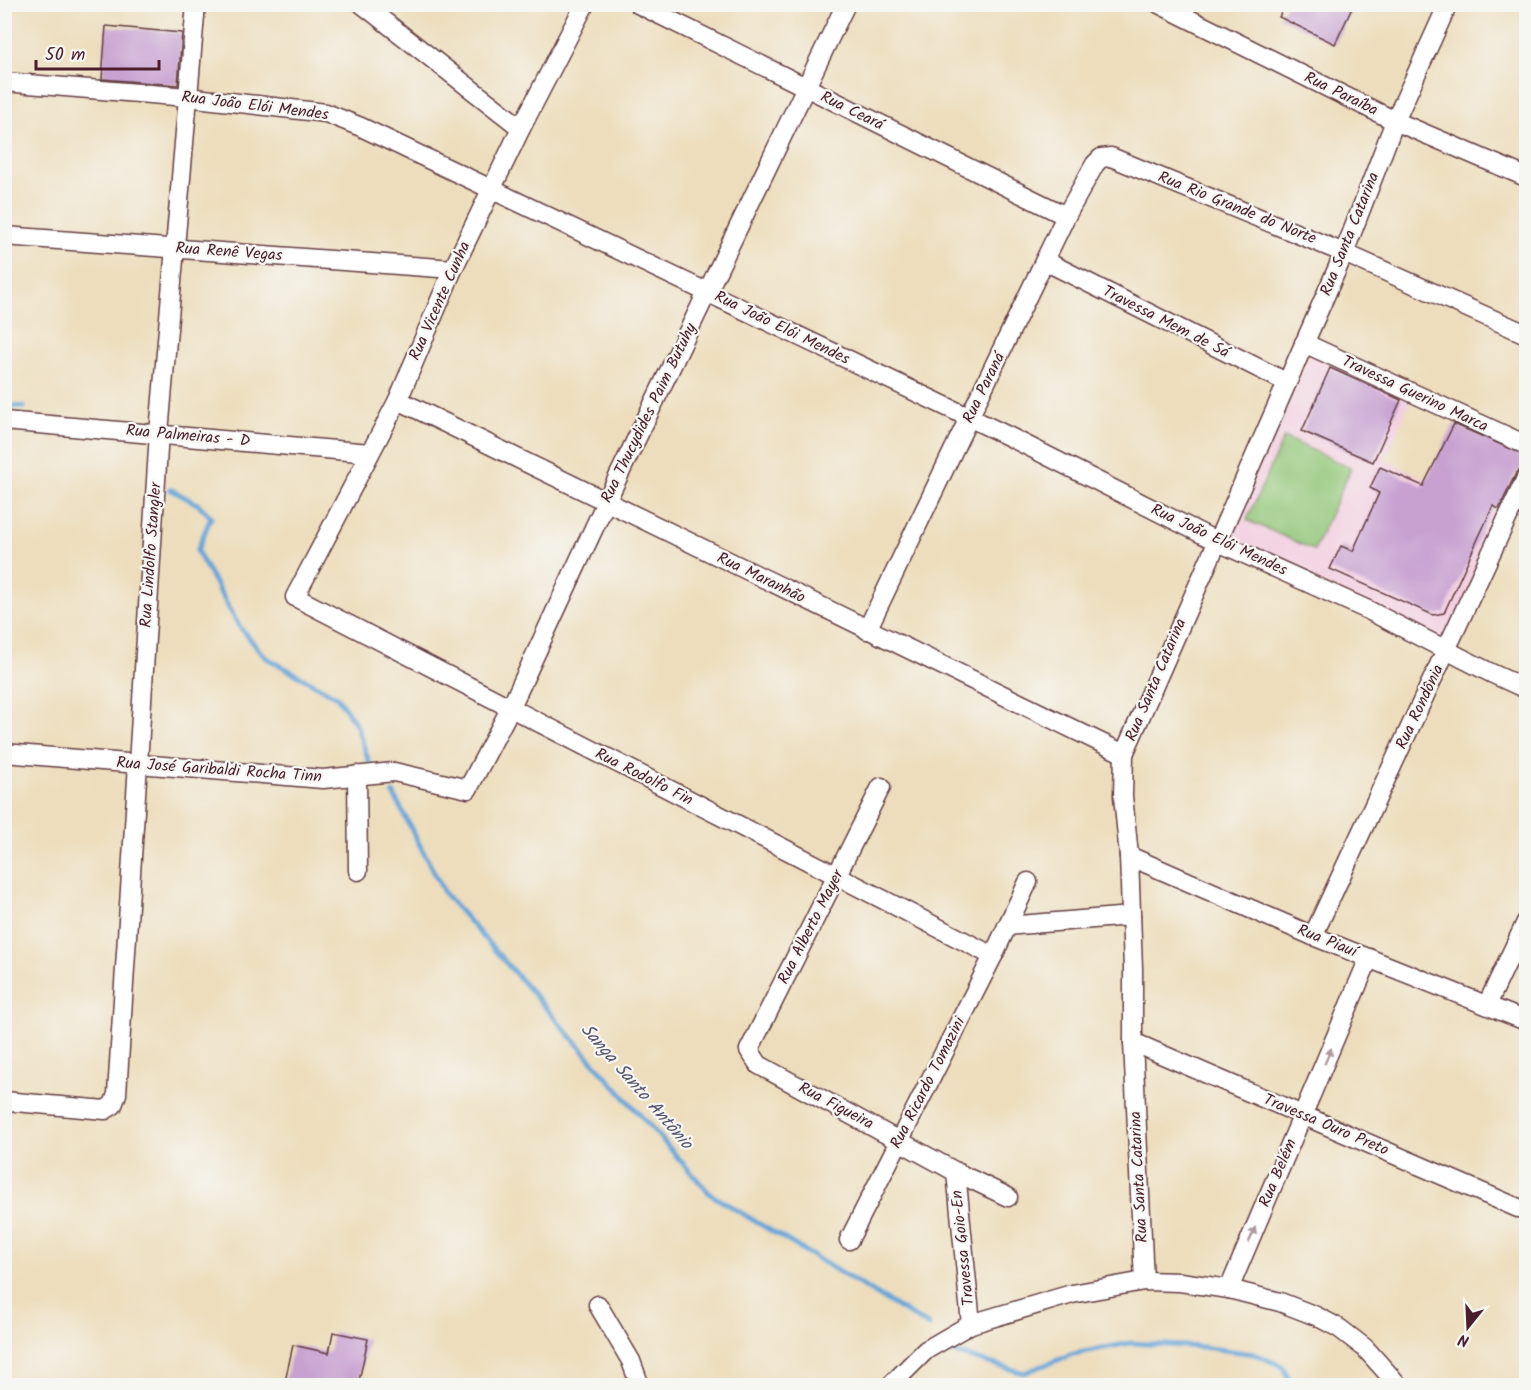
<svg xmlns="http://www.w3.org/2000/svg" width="1531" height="1390" viewBox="0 0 1531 1390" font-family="Kalam,sans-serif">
<rect width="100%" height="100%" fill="#f6f6f2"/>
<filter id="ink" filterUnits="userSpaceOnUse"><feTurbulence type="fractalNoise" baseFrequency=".0167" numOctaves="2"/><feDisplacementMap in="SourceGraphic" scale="12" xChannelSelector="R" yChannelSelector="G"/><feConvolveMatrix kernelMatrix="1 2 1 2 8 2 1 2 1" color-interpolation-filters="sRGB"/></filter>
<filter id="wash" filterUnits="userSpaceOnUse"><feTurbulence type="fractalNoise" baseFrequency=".008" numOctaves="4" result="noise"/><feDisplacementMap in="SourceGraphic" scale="24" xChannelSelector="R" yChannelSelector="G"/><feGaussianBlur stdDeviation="1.35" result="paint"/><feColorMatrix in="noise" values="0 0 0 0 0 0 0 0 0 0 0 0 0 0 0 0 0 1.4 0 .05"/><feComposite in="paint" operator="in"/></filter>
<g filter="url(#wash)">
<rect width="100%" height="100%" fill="#edddbc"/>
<path fill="#f3cfe0" d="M1310 354 1410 401 1385 460 1505 516 1445 641 1226 538Z"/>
<path fill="#91c677" stroke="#6e7251" stroke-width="1.5" d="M1284 437 1351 468 1314 550 1247 520Z"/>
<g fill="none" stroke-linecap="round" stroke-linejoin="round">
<g stroke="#66a5d8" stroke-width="5">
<path d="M4 405 24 407"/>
<path d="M170 489 199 505 211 517 197 551 239 626 265 657 337 697 356 724 369 762"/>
<path d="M393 793 445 894 710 1194 929 1326"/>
<path d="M951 1352 1024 1373 1073 1354 1130 1343 1202 1347 1254 1354 1282 1366 1293 1386"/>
</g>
</g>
<g id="blocks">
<g fill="#c8a1d1">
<path d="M1286 4H1354L1335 44 1279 17Z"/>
<path d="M106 26 182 33 178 85 102 79Z"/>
<path d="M1330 368 1401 400 1373 462 1302 431Z"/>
<path d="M1454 424 1527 456V460L1523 468 1516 473 1499 509 1493 506 1444 613 1433 615 1330 569 1341 546 1353 551 1379 493 1370 488 1380 467 1423 486Z"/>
<path d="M333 1332 368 1339 358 1386H284L293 1345 329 1353Z"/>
</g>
</g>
</g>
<g filter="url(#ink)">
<use href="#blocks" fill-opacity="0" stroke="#623c41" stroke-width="1.5"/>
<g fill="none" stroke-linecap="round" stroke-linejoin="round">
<defs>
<g id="minor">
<path d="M362 4 521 128"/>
<path d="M585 4 521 128 453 269 398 400 295 597 993 956"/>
<path d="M638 4 1066 216"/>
<path d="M1159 4 1395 121 1526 177"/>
<path d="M4 82 187 97 326 113 361 127 1008 436 1216 541 1368 610 1491 673 1526 689"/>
<path d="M4 236 453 269"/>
<path d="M1045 261 1286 382"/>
<path d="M1304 343 1526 445"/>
<path d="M398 400 1124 754"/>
<path d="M4 421 370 453"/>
<path d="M867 630 1066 216 1095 164 1101 158 1111 157 1344 253 1526 334"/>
<path d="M4 753 323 779 394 772 468 789 510 709 606 502 846 4"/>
<path d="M357 775 358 871"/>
<path d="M881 787 749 1050 759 1065 956 1172 1008 1197"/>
<path d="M1129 856 1313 936 1526 1021"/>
<path d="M1007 926 1131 916"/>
<path d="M1313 936 1526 478"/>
<path d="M1487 1005 1526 922"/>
<path d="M1133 1042 1518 1208"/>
<path d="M4 1101 105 1110 113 1105 117 1094 159 433 196 4"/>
<path d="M956 1172 971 1324"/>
<path d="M849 1240 993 956 1028 882"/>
<path d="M1144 1281 1133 1042V969L1129 856 1123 796 1124 754 1344 253 1395 121 1448 4"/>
<path d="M1229 1289 1369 958"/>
<path d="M598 1305 631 1361 640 1386"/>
<path d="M890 1386 926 1350 971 1324 1072 1294 1144 1281 1180 1282 1229 1289 1280 1302 1316 1316 1339 1328 1365 1348 1399 1386"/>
</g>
</defs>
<use href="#minor" stroke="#623c41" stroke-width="21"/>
<use href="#minor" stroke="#fff" stroke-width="18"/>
</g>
<defs><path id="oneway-solid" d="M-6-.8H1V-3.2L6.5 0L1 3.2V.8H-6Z" transform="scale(1.5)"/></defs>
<g fill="#ae9aa0">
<use href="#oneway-solid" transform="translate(1328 1056) rotate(-67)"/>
<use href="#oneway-solid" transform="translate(1252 1235) rotate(-67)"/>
</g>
</g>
<g text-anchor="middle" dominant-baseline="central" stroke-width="4.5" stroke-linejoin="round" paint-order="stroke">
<g font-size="16" fill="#4a1f2b" stroke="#f6f6f2">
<text transform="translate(1341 94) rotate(26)">Rua Paraíba</text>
<text transform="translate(255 106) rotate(7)">Rua João Elói Mendes</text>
<text transform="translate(852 111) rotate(26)">Rua Ceará</text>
<text transform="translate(1237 208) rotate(22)">Rua Rio Grande do Norte</text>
<text transform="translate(1350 234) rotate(-68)">Rua Santa Catarina</text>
<text transform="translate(229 252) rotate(4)">Rua Renê Vegas</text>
<text transform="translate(440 301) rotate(-66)">Rua Vicente Cunha</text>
<text transform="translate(1166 322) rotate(27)">Travessa Mem de Sá</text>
<text transform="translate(782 328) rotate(26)">Rua João Elói Mendes</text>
<text transform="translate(984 388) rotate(-64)">Rua Paraná</text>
<text transform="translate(1415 394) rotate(25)">Travessa Guerino Marca</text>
<text transform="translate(649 413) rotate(-64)">Rua Thucydides Paim Butuhy</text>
<text transform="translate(188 436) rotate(5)">Rua Palmeiras - D</text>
<text transform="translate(1219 540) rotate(25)">Rua João Elói Mendes</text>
<text transform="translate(151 555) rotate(-86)">Rua Lindolfo Stangler</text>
<text transform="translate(761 578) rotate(26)">Rua Maranhão</text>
<text transform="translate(1156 680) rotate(-67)">Rua Santa Catarina</text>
<text transform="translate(1420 707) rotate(-65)">Rua Rondônia</text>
<text transform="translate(219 770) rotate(4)">Rua José Garibaldi Rocha Tinn</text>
<text transform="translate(644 777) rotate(27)">Rua Rodolfo Fin</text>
<text transform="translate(811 927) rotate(-63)">Rua Alberto Mayer</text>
<text transform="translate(1327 941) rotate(22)">Rua Piauí</text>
<text transform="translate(928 1083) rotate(-63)">Rua Ricardo Tomazini</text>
<text transform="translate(836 1106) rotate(28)">Rua Figueira</text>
<text transform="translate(1326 1125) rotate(23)">Travessa Ouro Preto</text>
<text transform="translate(1278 1173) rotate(-67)">Rua Belém</text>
<text transform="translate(1139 1177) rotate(-93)">Rua Santa Catarina</text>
<text transform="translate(963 1248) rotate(-96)">Travessa Goio-En</text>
</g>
<g font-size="18" font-style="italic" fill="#555570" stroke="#f6f6f2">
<text transform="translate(636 1087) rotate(49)">Sanga Santo Antônio</text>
</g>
</g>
<rect width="1531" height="1390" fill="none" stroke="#f6f6f2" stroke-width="24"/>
<g transform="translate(1468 1327) rotate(198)" stroke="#f6f6f2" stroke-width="4.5" paint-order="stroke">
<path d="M0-4.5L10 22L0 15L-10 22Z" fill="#4a1f2b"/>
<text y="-9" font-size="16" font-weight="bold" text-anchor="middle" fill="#4a1f2b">N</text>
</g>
<path d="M36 60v9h123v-9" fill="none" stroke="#4a1f2b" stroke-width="3"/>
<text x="45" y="60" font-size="18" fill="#4a1f2b" stroke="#f6f6f2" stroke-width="4.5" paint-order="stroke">50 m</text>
</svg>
